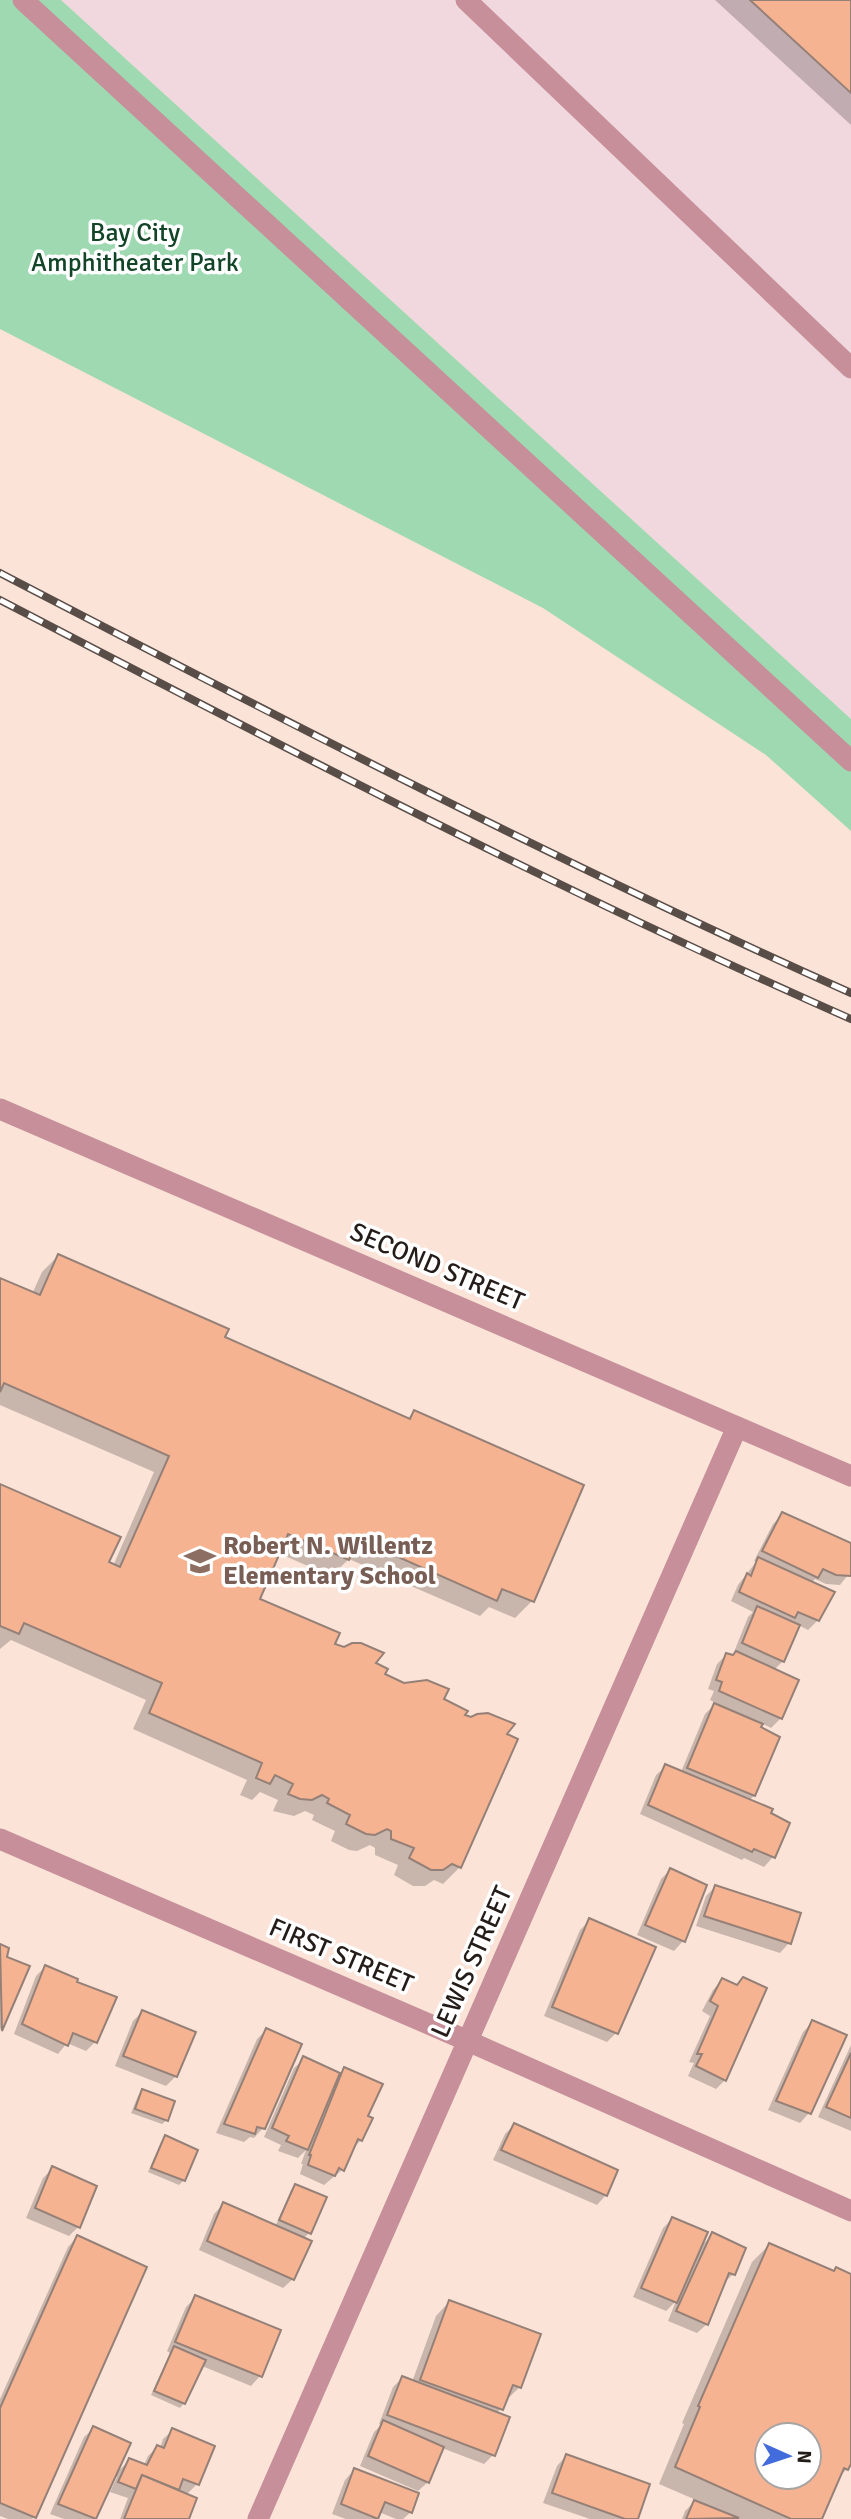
<svg xmlns="http://www.w3.org/2000/svg" width="851" height="2519" viewBox="0 0 851 2519" font-family="Signika,sans-serif">
<rect width="100%" height="100%" fill="#fbe3d8"/>
<path fill="#f1d7de" d="M61 0H851V719Z"/>
<path fill="#9ed9b1" d="M0 0H61L851 719V831L766 755 543 608 0 329Z"/>
<g fill="#0003" fill-rule="evenodd">
<path d="M715 0H851V125Z"/>
<path d="M58 1256 223 1338 407 1419 414 1412 582 1486 532 1601 515 1618 489 1607 480 1616 349 1559 331 1576 278 1553 258 1600 332 1645 373 1664 383 1675 441 1700 462 1717 504 1735 460 1867 443 1884 434 1880 425 1886H413L394 1875 398 1865 375 1855V1848L370 1845 357 1851 349 1850 331 1841 335 1831 312 1820 314 1815 305 1811 294 1816 273 1811 278 1800 260 1792 252 1800 240 1795 247 1780 133 1729 146 1700 11 1640 0 1649V1486L113 1566 154 1472 0 1405V1280L32 1294 42 1272Z"/>
<path d="M783 1514 851 1545V1571L840 1585 826 1584 815 1579 811 1583 818 1620 808 1630 798 1625 783 1661 774 1670 781 1718 771 1728 761 1723 758 1728 778 1738 754 1796 748 1801 773 1857 764 1867 744 1858 742 1860 640 1814 656 1775 666 1766 681 1772 705 1714 716 1703 710 1700 714 1691 708 1689 717 1664 726 1655 733 1657 736 1653 734 1652 748 1617 753 1612 731 1601 738 1585 756 1562 754 1561 773 1524Z"/>
<path d="M670 1870 704 1886 683 1941 674 1951 637 1935 661 1879Z"/>
<path d="M715 1887 789 1943 780 1953 696 1926 706 1896Z"/>
<path d="M590 1920 616 2033 607 2042 544 2016 580 1930Z"/>
<path d="M0 1946 7 1949 5 1958 28 1967 0 2030Z"/>
<path d="M45 1967 95 2042 86 2051 67 2043 58 2054 14 2034 36 1976Z"/>
<path d="M722 1980 725 2080 716 2089 688 2076 694 2063 689 2062 710 2016 702 2011 713 1990Z"/>
<path d="M142 2012 176 2076 166 2086 115 2066 133 2021Z"/>
<path d="M813 2022 809 2113 800 2123 768 2110 803 2032Z"/>
<path d="M266 2030 263 2128 254 2138 250 2137 244 2142 216 2133 257 2039Z"/>
<path d="M851 2045V2131L818 2117Z"/>
<path d="M304 2059 339 2075 344 2069 366 2117 361 2140 351 2150 342 2170 324 2185 300 2174 303 2164H301L306 2150 298 2158 278 2151 281 2145 264 2137 294 2068Z"/>
<path d="M142 2091 167 2120 162 2124 131 2113 138 2096Z"/>
<path d="M514 2125 606 2195 597 2205 493 2160 505 2134Z"/>
<path d="M165 2138 184 2180 179 2185 148 2172 161 2142Z"/>
<path d="M53 2168 78 2227 69 2236 26 2218 43 2178Z"/>
<path d="M295 2186 309 2233 303 2239 293 2279 283 2288 199 2250 214 2214 223 2204 275 2227 291 2190Z"/>
<path d="M672 2219 701 2246 712 2235 733 2274 724 2283 707 2324 697 2333 668 2321 676 2301 666 2311 633 2297 663 2228Z"/>
<path d="M77 2237 34 2517 32 2519H8L0 2516V2399L68 2247Z"/>
<path d="M769 2245 833 2272 836 2269 851 2276V2459L847 2469 838 2478 820 2519H682L685 2511 696 2500 659 2484 684 2424 682 2423 752 2262ZM767 2435H809V2477H767Z"/>
<path d="M196 2297 260 2376 251 2386 202 2366 184 2403 180 2408 151 2395 170 2353 167 2351 186 2307Z"/>
<path d="M449 2302 520 2387 506 2400 497 2414 493 2455 484 2464 442 2448 428 2482 418 2491 360 2466 374 2432 381 2425 379 2424 393 2387 402 2378 412 2382 436 2316Z"/>
<path d="M94 2428 115 2474 130 2460 144 2465 148 2456 157 2447 160 2448 163 2439 173 2430 197 2484 186 2495 187 2519H120L128 2498 110 2492 117 2477 114 2476 93 2519H64L50 2514 84 2437Z"/>
<path d="M566 2456 636 2519H590L543 2503 557 2466Z"/>
<path d="M354 2470 411 2512 403 2519H396L379 2512 376 2519H346L332 2514 345 2480Z"/>
</g>
<g fill="#f6b392" stroke="#958077" stroke-width="2" fill-rule="evenodd">
<path d="M750 0H851V93Z"/>
<path d="M58 1254 229 1329 225 1337 410 1419 414 1410 584 1485 534 1602 502 1589 497 1601 358 1539 349 1560 288 1534 260 1599 340 1633 335 1644 344 1647 352 1643H361L384 1653 376 1663 388 1669 385 1674 404 1683 427 1680 449 1689 444 1699 468 1711 465 1715 471 1717 477 1714 488 1713 515 1724 507 1734 518 1739 461 1868 452 1864 443 1870H431L409 1858 414 1848 391 1839V1831L387 1829 375 1835 366 1834 346 1824 350 1815 327 1803 329 1799 322 1795 312 1800 300 1799 288 1794 293 1784 275 1775 270 1784 256 1778 262 1763 149 1713 162 1683 24 1623 19 1634 0 1626V1484L121 1537 109 1562 120 1567 169 1456 4 1383 0 1392V1278L40 1295Z"/>
<path d="M782 1512 851 1543V1576L836 1575 823 1569 818 1578 762 1551Z"/>
<path d="M758 1557 835 1592 819 1621 798 1612 795 1618 739 1592 747 1573 751 1576Z"/>
<path d="M757 1606 800 1625 784 1662 742 1643Z"/>
<path d="M736 1651 799 1680 782 1719 719 1691 722 1682 716 1680 726 1653 733 1655Z"/>
<path d="M714 1703 763 1724 761 1727 780 1737 755 1796 687 1768Z"/>
<path d="M665 1764 773 1809 771 1813 790 1823 775 1858 754 1849 752 1852 648 1805Z"/>
<path d="M670 1868 707 1885 685 1942 645 1925Z"/>
<path d="M715 1885 801 1913 791 1944 704 1916Z"/>
<path d="M589 1918 656 1947 618 2034 552 2007Z"/>
<path d="M0 1944 9 1948 7 1957 30 1966 2 2031Z"/>
<path d="M45 1965 78 1979 77 1982 117 1997 97 2043 73 2033 68 2046 22 2024Z"/>
<path d="M743 1977 767 1988 726 2081 696 2066 702 2054H697L718 2006 710 2001 722 1978 737 1985Z"/>
<path d="M142 2010 196 2032 177 2077 123 2056Z"/>
<path d="M812 2020 847 2035 811 2114 776 2101Z"/>
<path d="M266 2028 302 2044 265 2129 257 2127 255 2134 224 2124Z"/>
<path d="M851 2053V2118L826 2107Z"/>
<path d="M303 2056 340 2073 308 2150 286 2141 289 2136 272 2128Z"/>
<path d="M344 2067 383 2084 368 2116 373 2118 362 2141 358 2139 344 2171 339 2168 335 2176 308 2165 311 2155H309Z"/>
<path d="M142 2089 175 2101 168 2121 135 2109Z"/>
<path d="M514 2123 618 2170 607 2196 501 2150Z"/>
<path d="M165 2135 198 2150 185 2181 151 2168Z"/>
<path d="M52 2166 97 2186 80 2228 35 2208Z"/>
<path d="M295 2184 327 2197 311 2234 279 2220Z"/>
<path d="M223 2202 312 2241 294 2280 207 2241Z"/>
<path d="M672 2217 708 2232 677 2303 641 2288Z"/>
<path d="M712 2232 746 2248 735 2275 729 2273 708 2325 676 2311Z"/>
<path d="M77 2235 147 2267 36 2518 0 2503V2408Z"/>
<path d="M769 2243 834 2271 836 2267 851 2274V2464L848 2470 844 2468 822 2519H791L675 2467 700 2407 698 2406ZM767 2435H809V2477H767Z"/>
<path d="M195 2295 281 2330 262 2377 175 2342Z"/>
<path d="M449 2300 541 2334 521 2388 513 2385 503 2410 420 2380Z"/>
<path d="M174 2346 206 2360 185 2404 154 2391Z"/>
<path d="M402 2376 510 2417 495 2456 387 2415Z"/>
<path d="M383 2420 444 2447 429 2483 368 2456Z"/>
<path d="M93 2426 131 2443 96 2519 58 2504Z"/>
<path d="M172 2428 215 2446 199 2485 183 2479 179 2490 142 2475 136 2489 118 2482 129 2458 147 2465 157 2445 164 2448Z"/>
<path d="M566 2454 650 2484 638 2519H625L552 2493Z"/>
<path d="M354 2468 419 2493 412 2513 385 2502 378 2519 341 2504Z"/>
<path d="M142 2475 197 2498 189 2519H124Z"/>
<path d="M694 2500 739 2518 686 2519Z"/>
</g>
<g fill="none" stroke-linecap="round" stroke-linejoin="round">
<path stroke="#c68f99" stroke-width="21" d="M466 0 851 368"/>
<g stroke="#c68f99" stroke-width="21">
<path d="M23 0 851 761"/>
<path d="M0 1109 851 1476"/>
<path d="M0 1839 468 2041 851 2211"/>
<path d="M258 2519 737 1427"/>
</g>
<defs>
<g id="rail">
<path d="M0 573C281 719 562 864 851 993"/>
<path d="M0 600C281 746 562 892 851 1019"/>
</g>
</defs>
<use href="#rail" stroke="#594d47" stroke-width="8"/>
<use href="#rail" stroke="#fff" stroke-width="5" stroke-dasharray="16" stroke-linecap="butt"/>
</g>
<defs>
<symbol id="school-bare" viewBox="-9 -9 18 18"><path d="M0-5L7-2L0 1L-7-2ZM-4 1L0 2.5L4 1V4Q0 6-4 4Z" fill="#8d6e63" stroke="#fff" stroke-width="2.5" paint-order="stroke"/></symbol>
</defs>
<g fill-rule="evenodd">
<use href="#school-bare" x="178" y="1539" width="44" height="44"/>
</g>
<g text-anchor="middle" dominant-baseline="central" stroke-width="7" stroke-linejoin="round" paint-order="stroke">
<g font-size="26" fill="#124427" stroke="#fff">
<text x="135" y="233">Bay City<tspan x="135" dy="30">Amphitheater Park</tspan></text>
</g>
<g font-size="26" fill="#241c18" stroke="#fff">
<text transform="translate(437 1267) rotate(23)">SECOND STREET</text>
<text transform="translate(341 1956) rotate(23)">FIRST STREET</text>
<text transform="translate(472 1962) rotate(-66)">LEWIS STREET</text>
</g>
<g font-size="26" font-weight="bold" fill="#785e54" stroke="#fff" text-anchor="start">
<text x="223" y="1546">Robert N. Willentz<tspan x="223" dy="30">Elementary School</tspan></text>
</g>
</g>
<g transform="translate(788 2456) rotate(93)"><circle r="33" fill="#ffffff" stroke="#a7a4a3" stroke-width="2"/>
<path d="M0-5L12 26L0 18L-12 26Z" fill="#426bdc"/>
<text y="-10" font-size="19" font-weight="bold" text-anchor="middle" fill="#241c18">N</text>
</g>
</svg>
